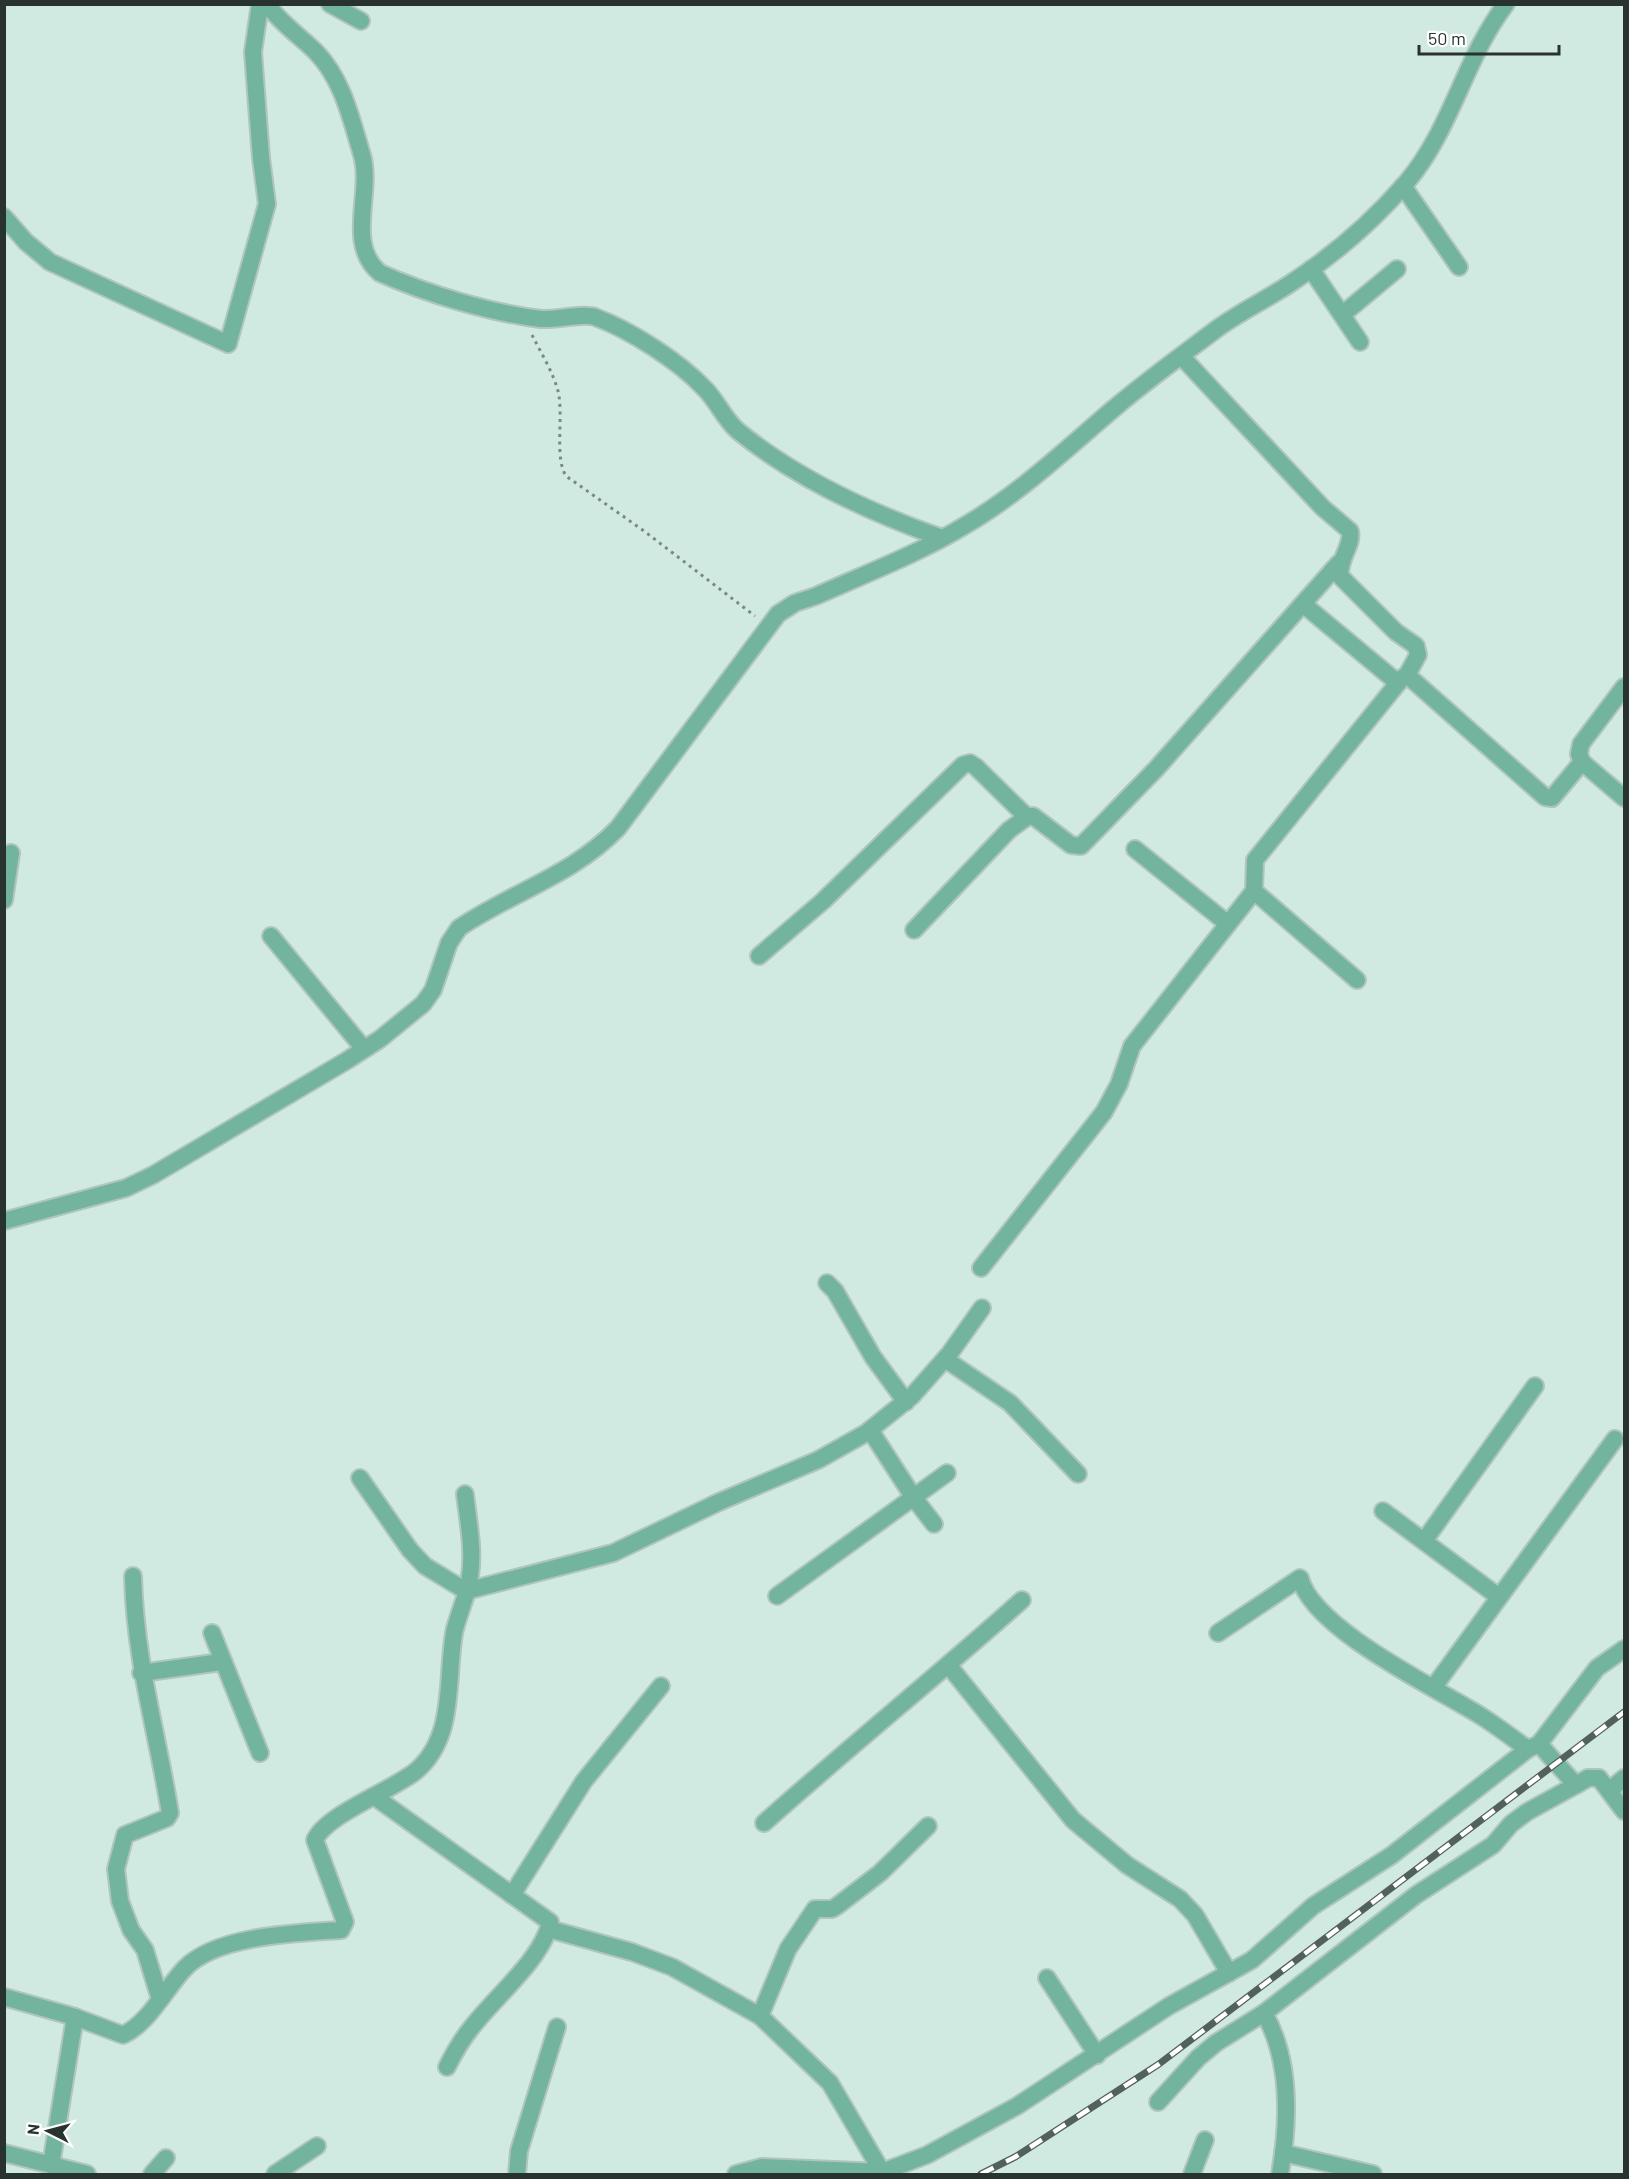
<svg xmlns="http://www.w3.org/2000/svg" width="1629" height="2179" viewBox="0 0 1629 2179" font-family="Barlow,sans-serif">
<rect width="100%" height="100%" fill="#d1eae1"/>
<g fill="none" stroke-linecap="round" stroke-linejoin="round">
<defs>
<g id="minor">
<path d="M267 4C280 23 300 36 316 52 343 80 351 119 362 155 373 193 345 244 380 273 427 294 491 313 541 319 555 320 585 313 595 317 630 330 679 361 705 389 717 401 725 420 738 431 797 479 871 513 942 538"/>
<path d="M330 4 361 21"/>
<path d="M1403 186 1459 267"/>
<path d="M4 217 26 242 50 262 228 344 267 204 261 158 253 52 260 4"/>
<path d="M1311 269 1360 342"/>
<path d="M1343 314 1397 269"/>
<path d="M1182 357 1323 508 1350 531C1353 546 1339 557 1340 576L1396 632 1416 646 1418 655 1407 675"/>
<path d="M1303 604 1398 683"/>
<path d="M1582 762 1579 754 1581 744 1624 687"/>
<path d="M1135 849 1228 924"/>
<path d="M1254 891 1357 980"/>
<path d="M4 900 11 853"/>
<path d="M914 930 1009 830 1027 817 1033 816 1071 845 1081 846 1156 769 1339 563"/>
<path d="M271 936 364 1049"/>
<path d="M759 956 823 901 963 765 970 763 976 767 1027 817"/>
<path d="M4 1221 126 1188 153 1175 346 1061 380 1039 423 1004 433 990 449 943 459 928C512 892 573 875 618 828L778 614 795 603 816 596C865 574 918 554 964 526 1021 493 1068 447 1118 405 1149 379 1182 355 1214 331 1239 312 1268 299 1294 281 1335 254 1373 221 1406 183 1452 129 1464 59 1506 4"/>
<path d="M981 1268 1104 1112 1119 1084 1132 1046 1254 891 1255 860 1402 678 1407 675 1545 797 1552 798 1582 762 1624 798"/>
<path d="M827 1283 835 1291 873 1357 906 1402"/>
<path d="M945 1359 1010 1403 1078 1474"/>
<path d="M870 1430 914 1498 934 1524"/>
<path d="M360 1478 410 1550 425 1566 466 1591 613 1553 719 1502 818 1460 866 1433 912 1396 950 1353 982 1308"/>
<path d="M1383 1511 1499 1597"/>
<path d="M1424 1541 1535 1386"/>
<path d="M133 1576C135 1661 157 1731 170 1813L167 1818 125 1835 116 1869 120 1901 131 1930 145 1950 160 1999"/>
<path d="M777 1596 947 1473"/>
<path d="M212 1633 260 1753"/>
<path d="M1218 1633 1300 1578C1312 1627 1428 1684 1471 1710 1491 1721 1509 1736 1528 1749"/>
<path d="M1624 1649 1597 1668 1539 1744 1576 1785 1588 1778H1599L1624 1811"/>
<path d="M949 1666 1073 1820 1127 1865 1180 1899 1195 1915 1229 1973"/>
<path d="M141 1673 221 1662"/>
<path d="M1433 1688 1615 1439"/>
<path d="M1610 1790 1624 1778"/>
<path d="M375 1797 550 1922C544 1957 494 1998 472 2027 462 2039 454 2053 447 2067"/>
<path d="M764 1823C849 1747 937 1676 1022 1600"/>
<path d="M512 1895 584 1781 661 1686"/>
<path d="M549 1929 632 1952 672 1967 760 2016 830 2083 882 2172"/>
<path d="M1047 1978 1097 2055"/>
<path d="M4 1997 75 2017 123 2035C149 2023 166 1988 185 1968 217 1935 298 1933 341 1930L345 1922 315 1840C325 1815 393 1790 416 1771 456 1737 446 1680 454 1633 458 1614 468 1595 470 1576 474 1548 468 1521 465 1494"/>
<path d="M1264 2013C1291 2060 1289 2122 1280 2174"/>
<path d="M760 2016 788 1949 815 1909H832L837 1906 880 1873 928 1826"/>
<path d="M1158 2102 1198 2058 1216 2043 1264 2013 1416 1895 1493 1845 1511 1824 1527 1812 1576 1785"/>
<path d="M4 2153 87 2174"/>
<path d="M1283 2153 1373 2174"/>
<path d="M51 2165 75 2017"/>
<path d="M152 2174 166 2158"/>
<path d="M275 2174 317 2146"/>
<path d="M517 2174 519 2151 557 2027"/>
<path d="M736 2174 762 2167 882 2172 927 2155 1017 2106 1169 2006 1252 1960 1313 1906 1392 1855 1528 1749 1539 1744"/>
<path d="M1192 2174 1205 2140"/>
</g>
</defs>
<use href="#minor" stroke="#afc5bd" stroke-width="20"/>
<path stroke="#798a84" stroke-width="3" stroke-dasharray="3 4.5" stroke-linecap="butt" d="M532 335C541 353 553 372 558 391 564 416 554 457 566 476L644 531 755 616"/>
<use href="#minor" stroke="#72b49d" stroke-width="16"/>
<defs>
<path id="rail" d="M981 2174 1015 2157 1159 2064 1624 1712"/>
</defs>
<use href="#rail" stroke="#53615c" stroke-width="7"/>
<use href="#rail" stroke="#fff" stroke-width="4.5" stroke-dasharray="14" stroke-linecap="butt"/>
</g>
<rect width="1629" height="2179" fill="none" stroke="#28322e" stroke-width="12"/>
<g transform="translate(48 2131) rotate(276)" stroke="#ffffff" stroke-width="4.5" paint-order="stroke">
<path d="M0-4.5L10 22L0 15L-10 22Z" fill="#28322e"/>
<text y="-9" font-size="16" font-weight="bold" text-anchor="middle" fill="#28322e">N</text>
</g>
<path d="M1419 45v9h140v-9" fill="none" stroke="#28322e" stroke-width="3"/>
<text x="1428" y="45" font-size="18" fill="#28322e" stroke="#ffffff" stroke-width="4.5" paint-order="stroke">50 m</text>
</svg>
